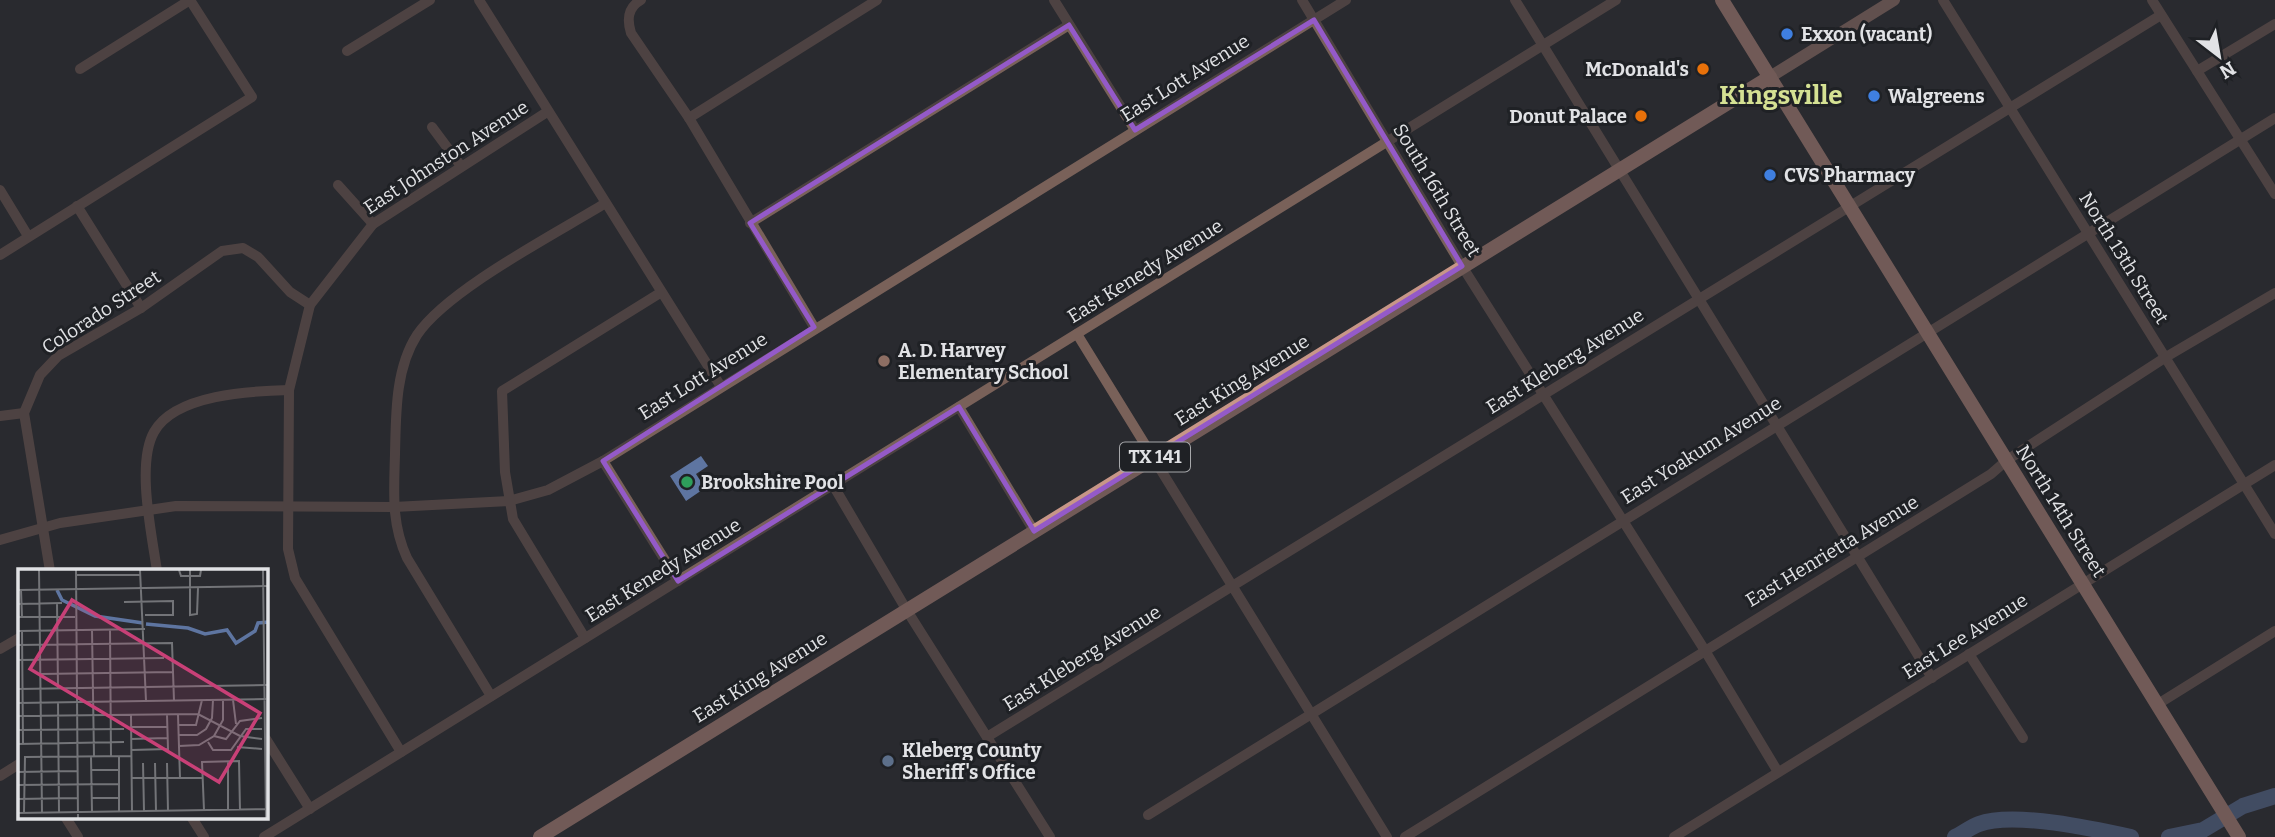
<svg xmlns="http://www.w3.org/2000/svg" width="2275" height="837" viewBox="0 0 2275 837" font-family="Bitter,serif">
<rect width="100%" height="100%" fill="#292a2f"/>
<path fill="#5e75a1" d="M701 456 708 466 696 474 705 488 686 501 670 476Z"/>
<g fill="none" stroke-linecap="round" stroke-linejoin="round">
<g stroke="#5e75a1" stroke-width="16">
<path d="M1955 837C1963 833 1971 827 1979 824 2013 811 2095 829 2131 837"/>
<path d="M2169 837 2203 830 2243 806 2275 796"/>
</g>
<g stroke="#796159" stroke-width="10">
<path d="M479 0 720 385"/>
<path d="M641 0C627 8 627 20 631 33L689 118 814 327"/>
<path d="M1054 0 1135 130"/>
<path d="M1302 0 1462 266 1704 649 1778 772"/>
<path d="M1515 0 1932 678"/>
<path d="M1943 0 2275 534"/>
<path d="M2152 0 2275 194"/>
<path d="M347 51 430 0"/>
<path d="M80 69 190 0"/>
<path d="M2197 71 2275 24"/>
<path d="M689 118 877 0"/>
<path d="M432 127 461 166"/>
<path d="M338 185 373 224"/>
<path d="M0 190 28 236"/>
<path d="M77 206 141 308"/>
<path d="M750 223 1069 25"/>
<path d="M0 255 252 97 190 0"/>
<path d="M1077 334 1387 837"/>
<path d="M959 407 1034 531"/>
<path d="M0 416 24 413"/>
<path d="M603 461 678 581"/>
<path d="M833 485 906 609 1050 837"/>
<path d="M0 540 60 523 176 506 394 507 509 501 548 490 603 461 1346 0"/>
<path d="M50 571 24 413 40 375 58 356 141 308 222 251 243 248 258 257 290 292 310 305"/>
<path d="M157 571C152 535 136 464 154 432 175 394 252 391 289 390"/>
<path d="M585 638 513 519 505 472 502 391 660 293"/>
<path d="M0 649 19 638"/>
<path d="M1969 654 2023 738"/>
<path d="M491 696 407 558C391 523 394 492 395 454 396 415 395 369 417 335 447 290 555 234 604 204"/>
<path d="M2158 704 2275 631"/>
<path d="M987 737 2161 15"/>
<path d="M266 739 310 809"/>
<path d="M401 752 295 578 288 549 289 390 310 305 373 224 547 112"/>
<path d="M0 776 19 764"/>
<path d="M1148 815 2275 118"/>
<path d="M66 818 78 837"/>
<path d="M192 818 204 837"/>
<path d="M264 837 1616 0"/>
<path d="M1405 837 1991 474 2007 460 2166 357 2275 293"/>
<path d="M1674 837 2275 465"/>
</g>
<path stroke="#a57f73" stroke-width="12" d="M1770 77 1894 0"/>
<g stroke="#c79687" stroke-width="14">
<path d="M1722 0 2239 837"/>
<path d="M540 837 1770 77"/>
</g>
</g>
<path d="M0 0H2275V837H0ZM1314 20 1462 266 1034 531 959 407 678 581 603 461 814 327 750 223 1069 25 1135 130Z" fill="#292a2f" fill-opacity=".55" fill-rule="evenodd"/>
<path fill="none" stroke="#945ac8" stroke-width="5" stroke-linejoin="round" d="M1314 20 1462 266 1034 531 959 407 678 581 603 461 814 327 750 223 1069 25 1135 130Z"/>
<g fill="#3f7fe0" stroke="#1f2125" stroke-width="2.5">
<circle cx="1787" cy="34" r="7"/>
<circle cx="1874" cy="96" r="7"/>
<circle cx="1770" cy="175" r="7"/>
</g>
<g fill="#e8710a" stroke="#1f2125" stroke-width="2.5">
<circle cx="1703" cy="69" r="7"/>
<circle cx="1641" cy="116" r="7"/>
</g>
<circle fill="#8d6e63" stroke="#1f2125" stroke-width="2.5" cx="884" cy="361" r="7"/>
<circle fill="#2e9e5b" stroke="#1f2125" stroke-width="2.5" cx="687" cy="482" r="7"/>
<circle fill="#5c6f8a" stroke="#1f2125" stroke-width="2.5" cx="888" cy="761" r="7"/>
<g text-anchor="middle" dominant-baseline="central" stroke-width="6" stroke-linejoin="round" paint-order="stroke">
<rect fill="#1f2125" stroke="#a7a8ab" stroke-width="2" x="1120" y="442.5" width="70" height="29" rx="5"/>
<g font-size="18" font-weight="bold" fill="#e1e2e5">
<text x="1155" y="457">TX 141</text>
</g>
<g font-size="19" font-weight="bold" fill="#e1e2e5" stroke="#1f2125" text-anchor="start">
<text x="1801" y="34">Exxon (vacant)</text>
<text x="1689" y="69" text-anchor="end">McDonald's</text>
<text x="1888" y="96">Walgreens</text>
<text x="1627" y="116" text-anchor="end">Donut Palace</text>
<text x="1784" y="175">CVS Pharmacy</text>
<text x="898" y="350">A. D. Harvey<tspan x="898" dy="22">Elementary School</tspan></text>
<text x="701" y="482">Brookshire Pool</text>
<text x="902" y="750">Kleberg County<tspan x="902" dy="22">Sheriff's Office</tspan></text>
</g>
<g font-size="19" fill="#e1e2e5" stroke="#1f2125">
<text transform="translate(1185 78) rotate(-32)">East Lott Avenue</text>
<text transform="translate(446 157) rotate(-33)">East Johnston Avenue</text>
<text transform="translate(1437 190) rotate(59)">South 16th Street</text>
<text transform="translate(2124 258) rotate(58)">North 13th Street</text>
<text transform="translate(1145 271) rotate(-32)">East Kenedy Avenue</text>
<text transform="translate(101 312) rotate(-33)">Colorado Street</text>
<text transform="translate(1565 361) rotate(-32)">East Kleberg Avenue</text>
<text transform="translate(703 376) rotate(-32)">East Lott Avenue</text>
<text transform="translate(1242 380) rotate(-32)">East King Avenue</text>
<text transform="translate(1701 450) rotate(-32)">East Yoakum Avenue</text>
<text transform="translate(2061 511) rotate(58)">North 14th Street</text>
<text transform="translate(1832 551) rotate(-31)">East Henrietta Avenue</text>
<text transform="translate(663 570) rotate(-32)">East Kenedy Avenue</text>
<text transform="translate(1965 636) rotate(-32)">East Lee Avenue</text>
<text transform="translate(1082 658) rotate(-32)">East Kleberg Avenue</text>
<text transform="translate(760 677) rotate(-32)">East King Avenue</text>
</g>
<g font-size="26" font-weight="bold" fill="#d5e193" stroke="#1f2125">
<text x="1781" y="95">Kingsville</text>
</g>
</g>
<g transform="translate(18 569)">
<rect width="250" height="250" fill="#292a2f"/>
<path fill="none" stroke="#5e75a1" stroke-width="3.5" d="M39 21 44 31 77 47 125 54M128 55 170 59 187 65 209 61 218 74 237 62 240 54 251 53"/>
<path fill="none" stroke="#737478" stroke-width="2" d="M21 1 24 243M58 1 60 250M122 1 128 132M161 1 163 7H182L183 1M172 1V46L179 45 180 19M245 1 248 250M59 6H122M0 21 251 17M3 21 4 48M106 33 155 32V46H127M39 34 40 119M0 35 44 34M0 48H57M74 61 76 188M92 61 93 188M0 62 127 60M4 62 5 175M0 76 154 74 156 132M0 91 146 89M22 105 155 103M0 120 250 116M215 131 218 155M40 133 41 243M0 134 248 130M113 146 114 242M160 146 162 209M0 147 180 145 222 167 244 170M160 156H178L184 131M113 158H150M0 161 106 160M161 166H179L188 160 194 149 195 131M196 167 208 170 222 152 244 149M113 170 149 169M190 173 195 181H213L228 160H244M0 175 106 173M161 177 181 176 196 167 205 151V131M219 178 244 180M113 181 150 180 149 146M101 187V243M73 188 74 243M210 193V241M125 194 126 242M137 194 138 242M149 194 150 242M73 201H101M0 203 59 202M113 209H185M0 216 101 215M73 229H101M0 230 59 229M186 241 184 193 221 192 222 241M6 243 7 188 113 187M0 244 248 240M149 250H196"/>
<path fill="#c84077" fill-opacity="0.15" stroke="#c84077" stroke-width="3.5" d="M54 31 242 144 201 213 12 100Z"/>
<rect width="250" height="250" fill="none" stroke="#e1e2e5" stroke-width="3.5"/>
</g>
<g transform="translate(2219 56) rotate(149)" stroke="#1f2125" stroke-width="5" paint-order="stroke">
<path d="M0-5L12 26L0 18L-12 26Z" fill="#e1e2e5"/>
<text y="-10" font-size="19" font-weight="bold" text-anchor="middle" fill="#e1e2e5">N</text>
</g>
</svg>
